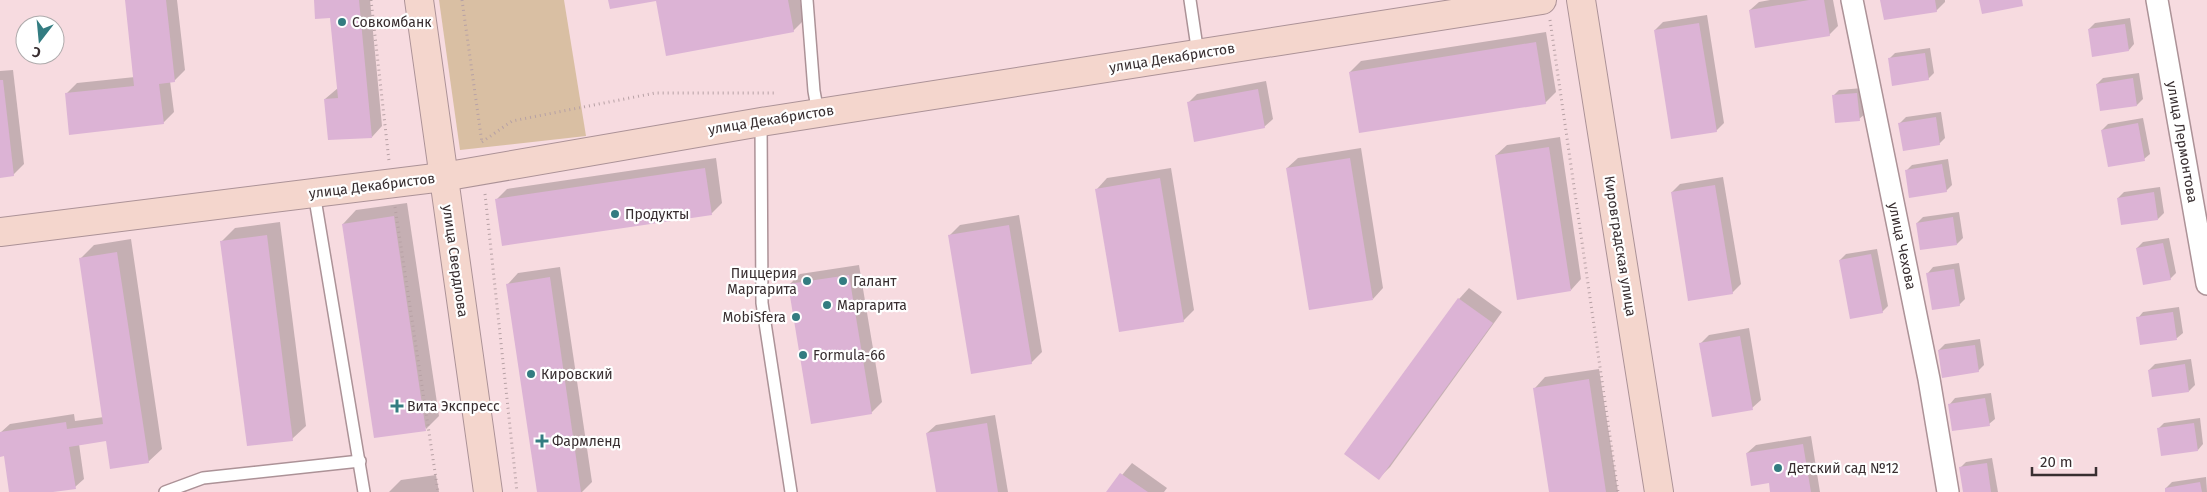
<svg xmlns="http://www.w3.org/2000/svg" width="2207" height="492" viewBox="0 0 2207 492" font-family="'Fira Sans',sans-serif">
<rect width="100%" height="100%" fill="#f7dbe0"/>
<path fill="#d9bfa3" d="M439 0H564L586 136 460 150Z"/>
<g fill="#0003">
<path d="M126 0H177L185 70 174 81H170L174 112 163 123 66 94 77 83 135 77Z"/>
<path d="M315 0H370L382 126 372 137 325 99 338 88 331 16Z"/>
<path d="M657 0H800L804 20 793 31Z"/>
<path d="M1770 0H1833L1838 26 1829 35 1750 10 1759 2Z"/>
<path d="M1882 0H1945V2L1936 11Z"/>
<path d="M1707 15 1724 123 1716 131 1655 30 1663 22Z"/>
<path d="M2130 18 2134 44 2129 50 2089 29 2095 23Z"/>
<path d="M1546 32 1556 92 1545 103 1350 72 1361 61Z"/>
<path d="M1930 48 1934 73 1928 79 1889 59 1895 53Z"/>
<path d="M13 70 24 164 13 175 0 176V71Z"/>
<path d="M2139 73 2143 99 2137 105 2101 110 2097 84 2103 78Z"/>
<path d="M1266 81 1273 119 1264 127 1188 103 1197 94Z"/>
<path d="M1863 88 1865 114 1859 119 1833 96 1839 90Z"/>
<path d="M1941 112 1945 138 1939 144 1900 123 1906 117Z"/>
<path d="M2143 118 2150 154 2144 159 2102 130 2108 124Z"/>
<path d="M1560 137 1581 279 1571 290 1496 155 1507 145Z"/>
<path d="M1361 148 1383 288 1373 299 1287 168 1298 158Z"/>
<path d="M716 158 722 203 711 214 496 200 507 189Z"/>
<path d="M1948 159 1952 185 1946 191 1907 170 1912 165Z"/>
<path d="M1171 168 1194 310 1183 321 1097 189 1107 178Z"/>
<path d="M1723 177 1741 284 1732 293 1672 192 1680 184Z"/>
<path d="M2160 187 2164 213 2158 219 2118 198 2124 192Z"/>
<path d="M407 203 439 416 426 429 343 224 356 210Z"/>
<path d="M1959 212 1963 238 1957 244 1917 223 1923 217Z"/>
<path d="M1019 215 1042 352 1031 363 950 235 960 225Z"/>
<path d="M280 222 306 426 292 439 222 241 235 228Z"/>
<path d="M2169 238 2176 273 2170 279 2137 248 2143 242Z"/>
<path d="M131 239 162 449 148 462 107 440 79 444 84 479 75 487 44 492H11L5 455 0 456V433L10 424 74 414 75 421 104 417 80 259 94 245Z"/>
<path d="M1877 249 1888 306 1882 312 1840 260 1846 254Z"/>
<path d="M1959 263 1965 299 1959 305 1928 273 1933 267Z"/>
<path d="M859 265 882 402 871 413 789 285 800 274Z"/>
<path d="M560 267 592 482 582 492H538L508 284 518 273Z"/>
<path d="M1469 288 1502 312 1390 467 1379 478 1459 299Z"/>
<path d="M2179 307 2183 333 2177 338 2141 344 2138 318 2143 312Z"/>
<path d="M1749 328 1761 400 1752 408 1700 344 1709 335Z"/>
<path d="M1980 339 1984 365 1978 371 1939 350 1945 344Z"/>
<path d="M2191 359 2195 385 2189 391 2149 370 2155 364Z"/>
<path d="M1599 369 1618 492H1550L1535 388 1545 377Z"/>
<path d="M1991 393 1995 419 1989 424 1950 404 1955 398Z"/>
<path d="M995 415 1008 492H937L927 433 936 425Z"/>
<path d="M2200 418 2203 444 2198 450 2158 429 2164 423Z"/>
<path d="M1811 436 1820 492H1771L1770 481 1747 453 1756 445Z"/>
<path d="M1992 458 1998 492H1964L1960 468 1966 462Z"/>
<path d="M1132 463 1167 488 1164 492H1108Z"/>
<path d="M436 475 439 492H389L401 480Z"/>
<path d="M2206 477 2207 492H2167L2166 488 2172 482Z"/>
</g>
<g fill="#dcb3d5">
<path d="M125 0H166L175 82 159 84 164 124 69 135 65 93 134 86Z"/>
<path d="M314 0H359L372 138 328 140 324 99 338 98 330 18 315 19Z"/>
<path d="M608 0H788L794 32 666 56 656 1 610 9Z"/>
<path d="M1809 0H1824L1830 36 1755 48 1749 10Z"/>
<path d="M1880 0H1935L1937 12 1884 20Z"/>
<path d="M1979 0H2022L2023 6 1982 14Z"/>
<path d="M1699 23 1717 132 1671 139 1654 30Z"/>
<path d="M2125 24 2129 51 2092 57 2088 29Z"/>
<path d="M1536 42 1546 104 1359 133 1349 72Z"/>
<path d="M1925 53 1929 80 1892 86 1888 58Z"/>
<path d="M2133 78 2137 106 2100 111 2096 84Z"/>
<path d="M0 80H3L14 176 0 178Z"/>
<path d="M1258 89 1265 128 1194 142 1187 102Z"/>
<path d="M1857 93 1860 121 1835 123 1832 95Z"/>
<path d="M1936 117 1940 145 1903 151 1898 123Z"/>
<path d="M2138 123 2145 161 2108 167 2101 130Z"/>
<path d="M1549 147 1571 291 1517 300 1495 155Z"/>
<path d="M1350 158 1373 300 1309 310 1286 168Z"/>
<path d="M1942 164 1947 192 1909 198 1905 170Z"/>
<path d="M705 168 712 215 502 246 495 199Z"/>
<path d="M1160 178 1184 322 1119 332 1095 189Z"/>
<path d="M1715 185 1733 294 1688 301 1671 192Z"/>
<path d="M2154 192 2158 220 2121 225 2117 198Z"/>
<path d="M394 216 426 431 374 438 342 224Z"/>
<path d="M1953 217 1957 245 1920 250 1916 223Z"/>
<path d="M1009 225 1032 364 971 374 948 235Z"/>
<path d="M267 235 293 441 247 446 220 241Z"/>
<path d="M2163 243 2171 280 2143 285 2136 248Z"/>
<path d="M117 252 149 463 110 469 106 441 69 447 76 489 53 492H9L4 456 0 457V432L66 422 67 429 103 424 79 258Z"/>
<path d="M1871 254 1883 313 1850 319 1839 260Z"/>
<path d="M1954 269 1960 306 1932 310 1926 273Z"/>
<path d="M849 275 872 414 811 424 788 284Z"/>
<path d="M550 277 581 492H537L506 284Z"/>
<path d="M1458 298 1493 323 1379 480 1344 454Z"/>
<path d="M2173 312 2177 340 2140 345 2136 317Z"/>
<path d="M1740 336 1753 410 1712 417 1699 343Z"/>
<path d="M1975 345 1979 372 1942 378 1938 350Z"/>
<path d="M2185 364 2189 392 2152 397 2148 370Z"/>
<path d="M1589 379 1606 492H1549L1533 388Z"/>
<path d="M1985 398 1990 426 1952 431 1948 404Z"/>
<path d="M987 423 998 492H936L926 433Z"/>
<path d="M2194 423 2198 451 2161 456 2157 428Z"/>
<path d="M1803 444 1811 492H1770L1769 483 1751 486 1746 453Z"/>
<path d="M1987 463 1991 492H1963L1959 467Z"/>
<path d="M1120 473 1148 492H1106Z"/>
<path d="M2200 482 2202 492H2165V488Z"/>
</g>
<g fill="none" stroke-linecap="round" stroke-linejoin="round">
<defs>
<g id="lane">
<path d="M807 0 814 91 818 113"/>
<path d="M1190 0 1198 54"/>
<path d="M761 122 762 303 791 492"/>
<path d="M314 193 364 492"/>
<path d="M165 492 203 478 360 461"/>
</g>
<g id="street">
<path d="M1852 0 1929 379 1948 492"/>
<path d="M2157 0 2207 284"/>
</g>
<g id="secondary">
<path d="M419 0 488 492"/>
<path d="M1581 0 1659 492"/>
<path d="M0 232 443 177 761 122 1542 0"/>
</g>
</defs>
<use href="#lane" stroke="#ac9297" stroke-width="14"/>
<use href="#street" stroke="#ac9297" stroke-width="24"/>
<use href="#secondary" stroke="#ac9297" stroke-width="30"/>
<g stroke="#b7a1a5" stroke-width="3" stroke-dasharray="1 4" stroke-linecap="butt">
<path d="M371 0 389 161"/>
<path d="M462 0 482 143"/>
<path d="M1550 20 1618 492"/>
<path d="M482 142 512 121 655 93H777"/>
<path d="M485 194 517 492"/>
<path d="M395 207 438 492"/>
</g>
<use href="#lane" stroke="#fff" stroke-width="11"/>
<use href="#street" stroke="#fff" stroke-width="21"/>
<use href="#secondary" stroke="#f4d6cd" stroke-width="28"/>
</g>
<g fill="#337c81" stroke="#fff" stroke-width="2">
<circle cx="342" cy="22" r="5"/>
<circle cx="615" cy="214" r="5"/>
<circle cx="807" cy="281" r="5"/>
<circle cx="843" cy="281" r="5"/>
<circle cx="827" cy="305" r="5"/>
<circle cx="796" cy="317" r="5"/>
<circle cx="803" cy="355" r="5"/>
<circle cx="531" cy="374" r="5"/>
<path d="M394.5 398.5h5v5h5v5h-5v5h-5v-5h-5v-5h5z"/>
<path d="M539.5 433.5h5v5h5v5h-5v5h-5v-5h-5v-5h5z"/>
<circle cx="1778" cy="468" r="5"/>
</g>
<g text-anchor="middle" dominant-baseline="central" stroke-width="4.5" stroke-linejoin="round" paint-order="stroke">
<g font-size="14" fill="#382e30" stroke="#fff" text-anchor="start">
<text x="352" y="22">Совкомбанк</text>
<text x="625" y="214">Продукты</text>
<text x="797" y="273" text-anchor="end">Пиццерия<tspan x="797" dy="16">Маргарита</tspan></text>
<text x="853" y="281">Галант</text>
<text x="837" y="305">Маргарита</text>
<text x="786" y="317" text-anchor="end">MobiSfera</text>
<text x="813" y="355">Formula-66</text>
<text x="541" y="374">Кировский</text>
<text x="407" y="406">Вита Экспресс</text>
<text x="552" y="441">Фармленд</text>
<text x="1788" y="468">Детский сад №12</text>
</g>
<g font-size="14" fill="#382e30" stroke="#fff">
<text transform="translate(1172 58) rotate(-9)">улица Декабристов</text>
<text transform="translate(771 120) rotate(-9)">улица Декабристов</text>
<text transform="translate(2182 142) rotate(80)">улица Лермонтова</text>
<text transform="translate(372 186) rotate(-7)">улица Декабристов</text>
<text transform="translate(1620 246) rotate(81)">Кировградская улица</text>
<text transform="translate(1902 246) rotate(78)">улица Чехова</text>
<text transform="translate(455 261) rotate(82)">улица Свердлова</text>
</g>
</g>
<g transform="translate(40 40) rotate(196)"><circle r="24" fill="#ffffff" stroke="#afabac"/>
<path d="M0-4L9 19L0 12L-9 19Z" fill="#337c81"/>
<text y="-8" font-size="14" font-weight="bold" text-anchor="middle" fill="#382e30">С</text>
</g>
<path d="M2032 467v8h64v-8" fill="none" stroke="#382e30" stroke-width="2.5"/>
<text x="2040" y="467" font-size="15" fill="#382e30" stroke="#ffffff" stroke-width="4" paint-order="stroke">20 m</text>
</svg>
